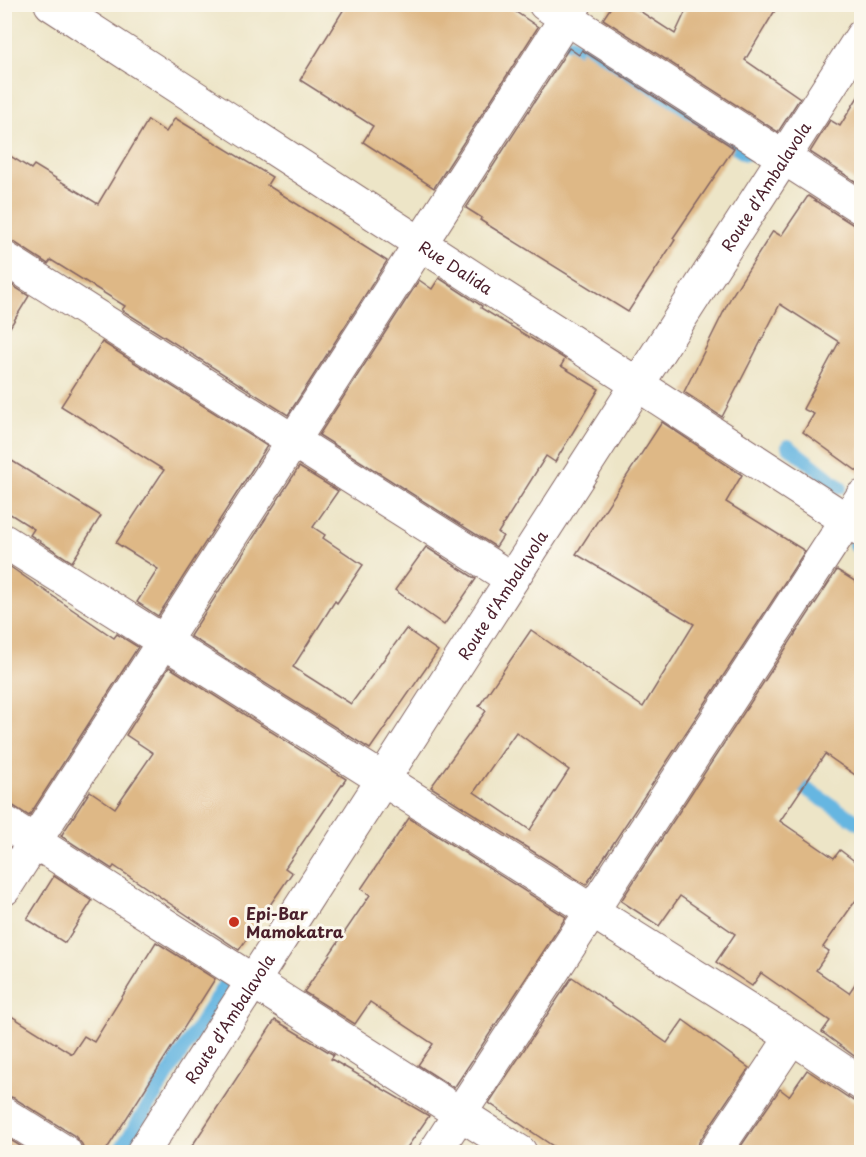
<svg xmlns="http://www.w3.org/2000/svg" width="866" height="1157" viewBox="0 0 866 1157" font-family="'Playpen Sans',sans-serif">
<rect width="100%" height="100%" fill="#fbf7ec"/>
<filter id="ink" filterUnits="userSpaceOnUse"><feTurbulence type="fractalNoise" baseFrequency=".0167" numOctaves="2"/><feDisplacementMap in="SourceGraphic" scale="12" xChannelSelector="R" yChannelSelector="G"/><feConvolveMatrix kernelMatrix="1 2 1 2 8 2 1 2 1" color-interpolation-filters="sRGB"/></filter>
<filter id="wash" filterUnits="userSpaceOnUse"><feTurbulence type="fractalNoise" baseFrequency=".008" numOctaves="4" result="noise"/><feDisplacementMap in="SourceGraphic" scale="24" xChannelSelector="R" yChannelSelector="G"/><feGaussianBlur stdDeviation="1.35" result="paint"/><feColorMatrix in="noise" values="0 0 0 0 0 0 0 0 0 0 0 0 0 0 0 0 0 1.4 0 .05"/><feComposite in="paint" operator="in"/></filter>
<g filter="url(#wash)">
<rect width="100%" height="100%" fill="#ede5c7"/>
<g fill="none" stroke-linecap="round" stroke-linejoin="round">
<g stroke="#66b6e1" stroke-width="14">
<path d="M571 44 746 154"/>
<path d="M788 446 840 487"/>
<path d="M855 545 862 549"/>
<path d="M789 778 862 825"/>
<path d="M119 1152 230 976"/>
</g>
</g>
<g id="blocks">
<g fill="#deb886" fill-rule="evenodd">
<path d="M347 4H504L538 27 434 188 363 142 373 126 300 80Z"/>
<path d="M613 4H629L675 34 689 4H779L745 60 800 98 778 132 603 19Z"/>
<path d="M569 48 579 55 582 50 734 148 673 238 675 240 628 312 480 220 482 218 466 208Z"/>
<path d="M861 92V185L810 152 830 120 840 126Z"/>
<path d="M175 118 272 177 267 185 387 261 288 415 122 310 125 306 51 260 48 264 14 242 4 239V152L31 169 34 165 98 204 148 120 166 132Z"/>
<path d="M808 196 852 224 861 227V474L803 432 814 414 803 409 839 342 780 304 722 417 684 392 731 297 773 231 781 236Z"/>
<path d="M439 278 482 306 481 308 565 359 561 366 599 389 555 462 546 456 498 533 503 536 496 547 319 435 419 280 432 289Z"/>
<path d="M4 280 29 296 4 337Z"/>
<path d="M102 342 267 446 158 616 137 602 158 569 116 543 164 470 61 406Z"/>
<path d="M662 422 742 475 726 502 805 551 586 885 431 787 486 711 479 706 531 630 643 707 694 624 576 554ZM516 732 569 770 530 830 474 792Z"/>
<path d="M4 456 101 516 72 562 30 535 34 529 4 510Z"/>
<path d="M299 467 338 491 313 527 325 535 323 538 363 565 337 603 335 601 293 667 351 704 406 629 438 651 370 749 190 636Z"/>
<path d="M426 547 476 579 444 625 395 590Z"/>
<path d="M9 566 114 638 117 634 138 647 29 816 4 800V573Z"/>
<path d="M837 570 861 585V779L825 754 780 821 834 858 840 850 861 866V893L823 947 829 951 816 970 849 993 861 975V1061L822 1032 830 1021 761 973 752 986 716 962 735 934 680 896 659 926 621 901Z"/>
<path d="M169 667 346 779 285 868 292 873 239 950 114 866 112 869 61 836 90 791 115 808 153 753 126 735Z"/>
<path d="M409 818 566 917 454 1088 418 1065 433 1044 370 1002 355 1024 304 992 370 895 361 889Z"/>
<path d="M54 876 92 901 65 943 27 919Z"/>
<path d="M156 942 215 979 105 1152H84L82 1144 75 1136 14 1098 4 1095 5 1012 72 1054 84 1036 94 1042Z"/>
<path d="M572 977 667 1043 683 1020 749 1068 699 1142 697 1152H562L489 1103Z"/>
<path d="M275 1020 334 1055 331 1059 429 1116 404 1152H188Z"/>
<path d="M807 1070 852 1100 861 1103V1152H737L780 1089 789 1096Z"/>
<path d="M4 1136 30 1152H4Z"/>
</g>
</g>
</g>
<g filter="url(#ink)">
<use href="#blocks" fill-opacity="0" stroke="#836462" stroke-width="1.5"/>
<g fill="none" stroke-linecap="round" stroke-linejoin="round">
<defs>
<g id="minor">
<path id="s1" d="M51 4 862 530"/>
<path d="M545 4 862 208"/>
<path d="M4 258 512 579"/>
<path d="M4 541 792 1037 862 1084"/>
<path d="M4 822 520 1152"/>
<path d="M4 889 575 4"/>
<path d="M4 1114 65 1152"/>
<path id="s2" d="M143 1152 862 36"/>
<path d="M435 1152 862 497"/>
<path d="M715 1152 792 1037"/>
</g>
</defs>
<use href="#minor" stroke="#836462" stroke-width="35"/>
<use href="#minor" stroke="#fff" stroke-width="33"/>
</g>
</g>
<circle fill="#c8321e" stroke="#fbf7ec" stroke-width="2" cx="234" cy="922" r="6"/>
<g text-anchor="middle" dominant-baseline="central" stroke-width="6" stroke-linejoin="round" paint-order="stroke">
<g font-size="16" fill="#4a1f2b" stroke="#fbf7ec">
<text stroke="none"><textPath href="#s2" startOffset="1149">Route d'Ambalavola</textPath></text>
<text stroke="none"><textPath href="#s1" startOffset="483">Rue Dalida</textPath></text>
<text stroke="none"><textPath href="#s2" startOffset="663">Route d'Ambalavola</textPath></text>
<text stroke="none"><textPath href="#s2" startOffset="159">Route d'Ambalavola</textPath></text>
</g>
<g font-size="16" font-weight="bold" fill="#4a1f2b" stroke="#fbf7ec" text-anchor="start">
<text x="246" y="913">Epi-Bar<tspan x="246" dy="18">Mamokatra</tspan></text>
</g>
</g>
<rect width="866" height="1157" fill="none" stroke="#fbf7ec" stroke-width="24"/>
</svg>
